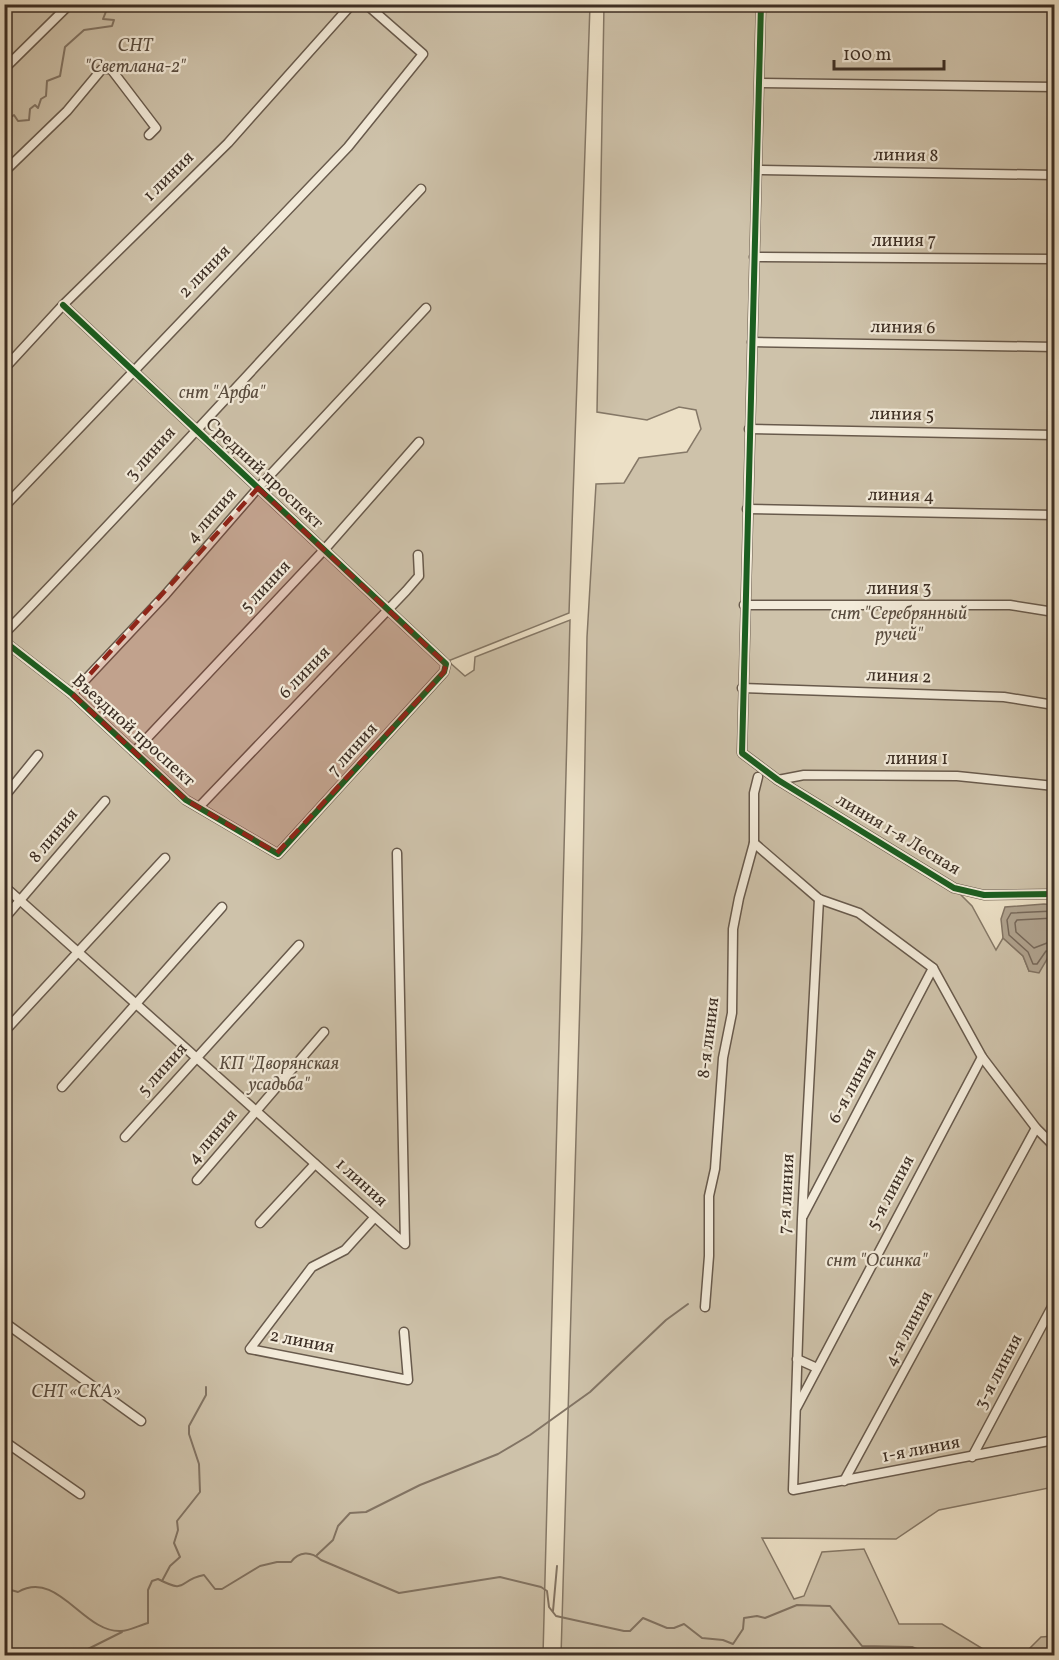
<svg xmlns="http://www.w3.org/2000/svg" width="1059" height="1660" viewBox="0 0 1059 1660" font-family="Vollkorn,serif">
<rect width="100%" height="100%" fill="#ece0c6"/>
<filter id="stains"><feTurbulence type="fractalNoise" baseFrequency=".00333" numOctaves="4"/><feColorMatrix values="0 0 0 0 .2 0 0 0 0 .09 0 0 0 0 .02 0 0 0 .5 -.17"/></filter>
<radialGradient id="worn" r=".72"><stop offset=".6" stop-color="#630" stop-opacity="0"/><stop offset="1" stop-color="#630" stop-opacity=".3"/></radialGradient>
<g fill="#cec2aa" stroke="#857867" stroke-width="1.5">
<path d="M4 5H590L569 613 448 661 465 676 474 670 475 657 570 620 543 1655H5V1572L9 1576 4 1559Z"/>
<path d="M604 5H1054V894L984 895 955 889 972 906 996 950 1003 938 1023 956 1029 971 1050 953 1054 974V1487L939 1510 896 1539 762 1538 794 1599 804 1596 822 1552 864 1549 899 1624H942L993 1655 561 1656 582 930 587 637 596 484 624 483 639 458 687 452 701 429 696 410 679 407 647 420 597 412Z"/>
<path d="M1054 1636V1655H1023L1041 1637Z"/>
</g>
<path fill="#b0a38f" stroke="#827464" stroke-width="1.5" d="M1044 904 1054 905V974L1050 954 1039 973 1029 971 1023 956 1003 938 1001 919 1005 907Z"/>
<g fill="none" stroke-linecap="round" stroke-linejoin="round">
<g stroke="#76685a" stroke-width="1.5">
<path d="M1054 911 1011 913 1007 920 1009 935 1028 952 1033 964H1037L1046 951 1054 952"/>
<path d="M1054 918 1017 920 1015 923 1016 932 1034 948 1047 943H1054"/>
</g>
<g stroke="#827464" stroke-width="2">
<path d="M4 122 14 115 18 121 29 120 30 109 35 105 38 108 41 99 46 96 47 81 60 76 65 47 84 30 112 26 114 20 103 19 109 4"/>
<path d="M4 126 8 132 4 135"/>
<path d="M317 1555 333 1540 338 1526 350 1513 366 1512 420 1485 498 1454 530 1435 590 1392 666 1320 688 1304"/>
<path d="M162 1581 170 1566 180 1557 174 1543 178 1530 177 1521 200 1492 199 1464 189 1434V1426L206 1395V1387"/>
<path d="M4 1583 9 1576"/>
<path d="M4 1588 18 1592C58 1569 83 1633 121 1631 129 1631 140 1625 148 1623V1590L152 1581 158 1579C189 1595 177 1580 204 1575L215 1589H222L260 1566 277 1562H291C299 1551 311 1551 321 1560L399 1593 500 1577 541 1587 547 1591 549 1607 556 1616 624 1631H630L643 1618 667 1628H674L684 1624 702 1638 723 1640 733 1644 743 1629 744 1618 757 1616 765 1618 797 1605 830 1606 862 1646 912 1647 933 1656"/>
<path d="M553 1611 557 1566"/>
<path d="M74 1656 122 1632"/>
</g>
<defs>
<g id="minor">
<path d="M761 4 742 753 778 780 954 888 984 895 1054 894"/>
<path d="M4 69 70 4"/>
<path d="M760 83 1054 87"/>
<path d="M757 170 1054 175"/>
<path d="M4 172 67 111 102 69H111L156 128 149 135"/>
<path d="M754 257 1054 259"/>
<path d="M752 342 1054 347"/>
<path d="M4 369 63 305 228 143 352 4"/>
<path d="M749 429 1054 435"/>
<path d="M4 507 348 147 423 54 366 4"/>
<path d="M747 509 1054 515"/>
<path d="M744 605H1010L1054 612"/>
<path d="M4 634C146 488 281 337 421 189"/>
<path d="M4 641 72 694 186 800 278 854 444 672 446 664 63 305"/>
<path d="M742 688 1004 697 1054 705"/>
<path d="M72 694 166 594 258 488 426 308"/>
<path d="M134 752 324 550 419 442"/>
<path d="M778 780 804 775 957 776 1054 786"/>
<path d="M4 797 38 755"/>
<path d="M199 807 406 591 419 576 418 555"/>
<path d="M754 843 819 899 859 913 933 968 982 1057 1036 1128 1054 1146"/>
<path d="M4 886 405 1244 397 853"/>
<path d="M819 899 802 1219 793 1490 1054 1440"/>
<path d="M4 919 105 801"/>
<path d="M4 1032 165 858"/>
<path d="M62 1087 222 907"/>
<path d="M125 1137 299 945"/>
<path d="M197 1180 324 1032"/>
<path d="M803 1216 933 968"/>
<path d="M374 1218 345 1250 312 1267 250 1349 408 1380 404 1332"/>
<path d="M260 1223 315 1164"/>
<path d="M705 1307 709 1256V1196L715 1169 723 1058 732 1013 733 929 739 898 754 843V793L758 777"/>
<path d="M4 1322 141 1421"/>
<path d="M797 1359 817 1368"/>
<path d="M797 1407 982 1057"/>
<path d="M4 1441 80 1494"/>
<path d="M972 1457 1054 1303"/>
<path d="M844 1481 1036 1128"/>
</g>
</defs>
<use href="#minor" stroke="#685a4c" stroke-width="11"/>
<use href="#minor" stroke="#f3ebda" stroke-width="8"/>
<defs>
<g id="cycleway">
<path d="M761 4 742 753 778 780 954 888 984 895 1054 894"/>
<path d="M4 641 72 694 186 800 278 854 444 672 446 664 63 305"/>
</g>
</defs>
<use href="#cycleway" stroke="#f3ebda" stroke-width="10"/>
<use href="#cycleway" stroke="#1b5e20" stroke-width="6"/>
</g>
<path fill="#8f2418" fill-opacity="0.2" stroke="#8f2418" stroke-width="4.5" stroke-dasharray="12 8" stroke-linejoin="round" d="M258 488 446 664 444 672 277 853 186 800 72 694Z"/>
<g text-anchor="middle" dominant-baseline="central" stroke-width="4.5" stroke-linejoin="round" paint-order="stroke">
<g font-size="18" font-style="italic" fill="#594c3f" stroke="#f3ebda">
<text x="135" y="46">СНТ<tspan x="135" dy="21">"Светлана-2"</tspan></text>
<text x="222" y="393">снт "Арфа"</text>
<text x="899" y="614">снт "Серебрянный<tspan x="899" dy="21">ручей"</tspan></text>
<text x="279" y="1064">КП "Дворянская<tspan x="279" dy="21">усадьба"</tspan></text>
<text x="877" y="1261">снт "Осинка"</text>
<text x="76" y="1392">СНТ «СКА»</text>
</g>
<g font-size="18" fill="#3c2e24" stroke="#f3ebda">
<text transform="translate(906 156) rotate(1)">линия 8</text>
<text transform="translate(169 177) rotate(-45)">1 линия</text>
<text x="904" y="241">линия 7</text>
<text transform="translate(205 272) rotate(-46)">2 линия</text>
<text transform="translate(903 328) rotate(1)">линия 6</text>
<text transform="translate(902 415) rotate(1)">линия 5</text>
<text transform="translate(151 454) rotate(-48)">3 линия</text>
<text transform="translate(264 474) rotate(43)">Средний проспект</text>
<text transform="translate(901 496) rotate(1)">линия 4</text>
<text transform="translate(212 516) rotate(-49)">4 линия</text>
<text transform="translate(266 587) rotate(-47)">5 линия</text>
<text x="899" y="589">линия 3</text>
<text transform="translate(305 673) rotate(-46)">6 линия</text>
<text transform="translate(899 677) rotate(2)">линия 2</text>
<text transform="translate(133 731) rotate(42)">Въездной проспект</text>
<text transform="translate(353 750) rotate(-48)">7 линия</text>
<text x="917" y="759">линия 1</text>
<text transform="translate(898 835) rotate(31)">линия 1-я Лесная</text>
<text transform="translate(54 836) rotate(-50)">8 линия</text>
<text transform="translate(709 1038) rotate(-83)">8-я линия</text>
<text transform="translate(163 1070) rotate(-48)">5 линия</text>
<text transform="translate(853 1086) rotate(-62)">6-я линия</text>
<text transform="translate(213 1137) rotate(-50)">4 линия</text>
<text transform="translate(361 1183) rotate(42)">1 линия</text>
<text transform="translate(891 1193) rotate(-62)">5-я линия</text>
<text transform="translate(787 1194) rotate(-87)">7-я линия</text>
<text transform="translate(909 1329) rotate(-62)">4-я линия</text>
<text transform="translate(302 1342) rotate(11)">2 линия</text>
<text transform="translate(999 1372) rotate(-62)">3-я линия</text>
<text transform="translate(921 1450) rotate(-11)">1-я линия</text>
</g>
</g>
<rect width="1059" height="1660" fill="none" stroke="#ece0c6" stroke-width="24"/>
<rect x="6" y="6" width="1047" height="1648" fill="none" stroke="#3c2e24" stroke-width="3"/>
<rect x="12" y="12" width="1035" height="1636" fill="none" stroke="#3c2e24" stroke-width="1.5"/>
<path d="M834 60v9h110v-9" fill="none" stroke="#3c2e24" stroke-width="3"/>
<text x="843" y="60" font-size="18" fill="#3c2e24" stroke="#f3ebda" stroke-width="4.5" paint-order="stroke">100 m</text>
<rect width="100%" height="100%" filter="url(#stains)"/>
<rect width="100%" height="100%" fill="url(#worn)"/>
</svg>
